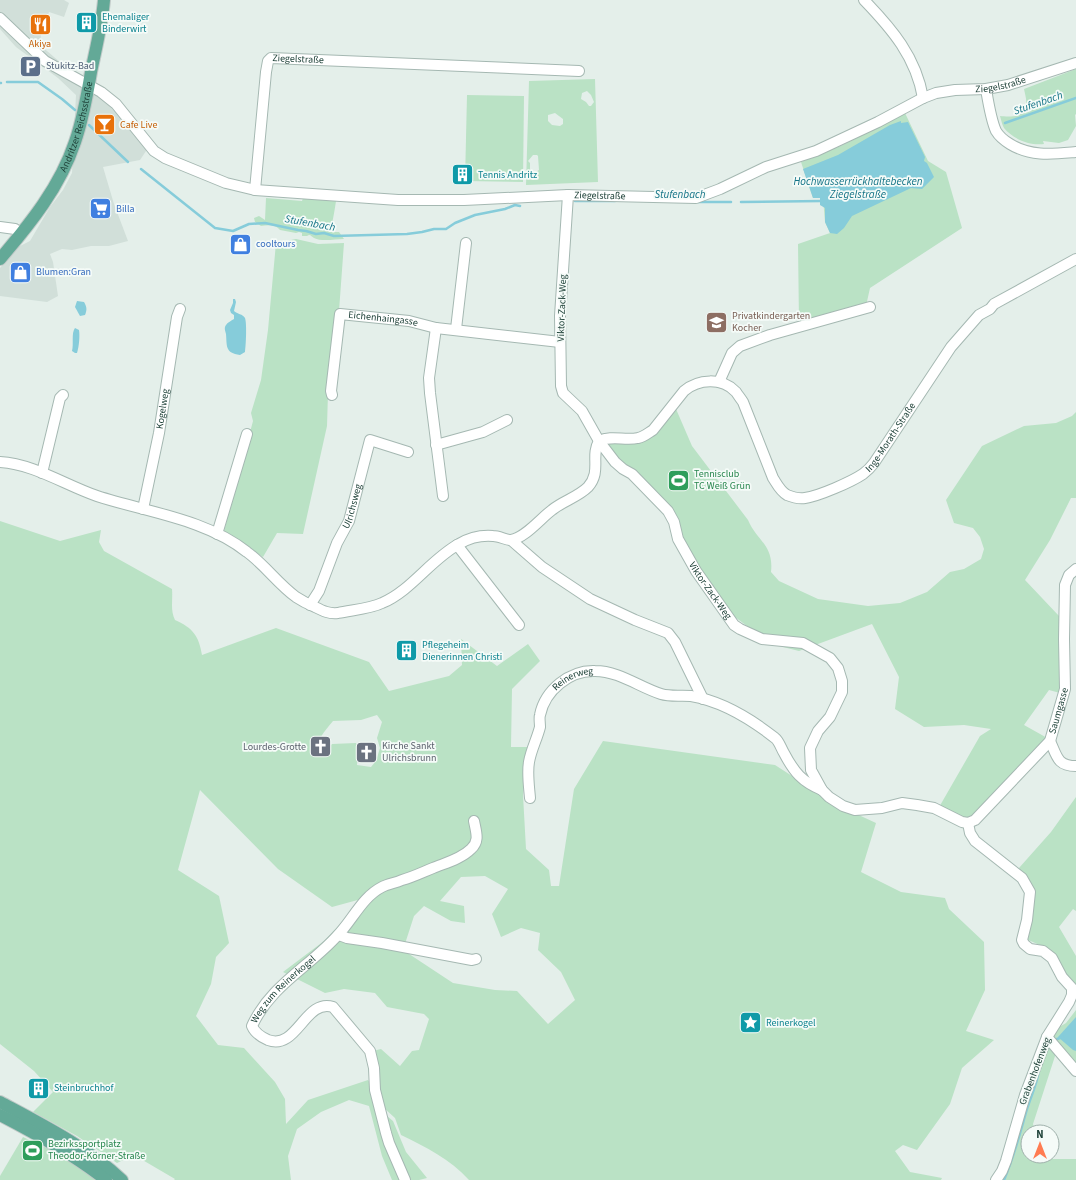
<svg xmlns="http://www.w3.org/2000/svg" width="1076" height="1180" viewBox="0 0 1076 1180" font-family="'Source Sans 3',sans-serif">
<rect width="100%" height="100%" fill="#e4efea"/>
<path fill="#d1dfd9" d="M0 0H64L69 3 64 17 49 12 41 35 40 45 103 99 148 148 140 160 103 167 114 204 128 241 109 246H91L72 250 62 249 50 254 53 262 58 296 47 302 0 296V268L18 247 30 241 50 207 63 190 72 173 76 95 58 78 16 47 0 29Z"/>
<g fill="#bae2c5" fill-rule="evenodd">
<path d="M1076 69V114L1075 115 1076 126 1068 140 1059 143 1043 141 1044 144C1030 146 1013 139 1004 128 1002 125 1001 119 1000 116 1009 117 1025 118 1026 105 1027 100 1025 94 1024 89Z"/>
<path d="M595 79 598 182 526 185 529 81ZM587 91 591 95 594 102 591 106H589L586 102 581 99 582 93ZM555 113 563 119V124L560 126 552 125 548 121V115ZM533 155H537L538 156 539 170 534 173 530 169V163L528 161Z"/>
<path d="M467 95 524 96 523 182 465 181Z"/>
<path d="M905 113 928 161 946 172 962 228 870 288 866 306 799 323 798 244 830 233 825 222 823 198H813L801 162 843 145Z"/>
<path d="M266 198 302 201 303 198 336 201C335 208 332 228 329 232H339L344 239C335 239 322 242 314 238 312 237 311 235 309 235L307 236H302V233L299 232 296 233 280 230C275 224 268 225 261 226L255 222 254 218 259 216 265 220Z"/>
<path d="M296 239 318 244 344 243 339 311 328 393 327 426 303 534 277 533 263 557 224 531 253 421 251 413 261 380 268 330 276 243Z"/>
<path d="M676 409 692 446 748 520C757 541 774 545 771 572L779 581 818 599 868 606 900 603 927 592 950 572 964 569 981 559 984 549 980 537 973 528 954 523 946 500 982 446 1024 426 1056 423 1072 416 1076 412V498H1071L1050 540 1025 580 1059 616 1060 693 1049 690 1024 725 1049 739 969 819 938 809 980 736 991 729 964 725 924 727 895 709 899 677 872 624 799 651 771 644 711 599 674 522 623 469 604 439H636Z"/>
<path d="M0 521 60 541 101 530 99 542 104 551 172 589C173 600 170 610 175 620 193 628 199 636 202 655L276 628 369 662 389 691 449 676 462 665 461 639 497 666 528 644 540 661 512 689 511 747H527L523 795 526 849 549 870 551 886H559L574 789 603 741 775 765 837 805 876 823 861 872 901 892 945 898 949 909 984 942 985 990 966 1031 994 1040 962 1068 950 1104 917 1150 903 1145 895 1151 910 1172 942 1178 941 1180H469C450 1159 426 1147 401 1135L395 1118 384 1108 381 1111 393 1121 406 1152 427 1178 419 1180H392L382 1156 369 1106 349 1100 321 1112 297 1129 288 1156 291 1180H174L175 1179 134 1155 117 1163 77 1136 33 1112 53 1092 34 1071 0 1044ZM377 715 382 722 377 738 380 748 376 761 371 767 357 765 358 751 356 743 332 744 327 749H320C315 740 327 729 333 721L361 720ZM200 790 278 869 332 907 365 898 324 941 283 972 325 993 344 989 375 993 387 1007 424 1014 429 1019 419 1050 412 1051 400 1066 381 1049 373 1051 374 1090 368 1080 308 1100 286 1124 285 1099 275 1082 244 1048 218 1045 196 1016 211 984 216 957 229 943 219 896 178 870ZM485 876 508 889 492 914 501 937 521 928 540 933 538 950 561 972 575 1000 548 1024 517 991 495 990 453 983 403 950 414 916 424 906 451 921 465 923 464 906 440 901 461 877Z"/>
<path d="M1076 797V911L1073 909 1059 927 1076 956V984L1068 977 1051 950 1026 939 1033 894 1019 868 1051 832Z"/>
<path d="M1076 1010V1065L1056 1053 1033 1124 1035 1132H1028V1156H1039V1159H1076V1180H999L1018 1116 1056 1029 1066 1023Z"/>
<path d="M23 1137 57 1153 73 1162 98 1180H0V1176Z"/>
</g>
<g fill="#86ccda">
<path d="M901 121V123L908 122 925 157 924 161 927 163 934 177 922 189 911 188 852 216 844 228 837 234 830 233 825 222V208L820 205V198H813L803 169 838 155 890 125Z"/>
<path d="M233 299H235L236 302 234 311C237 314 243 314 245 318 247 323 246 346 245 352L240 355C225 353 227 346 226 334 225 330 224 328 226 325 228 322 231 321 234 319V315L231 313 230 310 233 303Z"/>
<path d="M77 301 84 302C87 307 87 310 85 315L80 316 75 307Z"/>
<path d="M75 328 79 330C80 336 79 347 77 353H75L72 351C74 344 71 333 75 328Z"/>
<path d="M1076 1017V1051L1073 1050 1058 1037Z"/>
</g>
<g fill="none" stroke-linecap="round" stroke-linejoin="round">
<g stroke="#86ccda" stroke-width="2.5">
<path d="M7 82H38L62 99 75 110"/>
<path d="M0 83H1"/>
<path d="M1005 123 1076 98"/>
<path d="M89 125 128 162"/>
<path d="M141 169 215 228 233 231 249 224 265 223 298 230 306 231 316 234 324 233 334 236 407 234 422 232 434 229H446L455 223 475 215 505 209 515 205 520 206"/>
<path d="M575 201H615"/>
<path d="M698 202H731"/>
<path d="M741 202 822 201"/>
<path d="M1057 1039 1063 1037"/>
<path d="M1004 1180C1014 1157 1020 1133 1027 1109 1031 1096 1037 1084 1039 1070"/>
</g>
<defs>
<g id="minor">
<path d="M864 0C892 29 916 57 923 98"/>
<path id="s1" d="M0 18 45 61 101 92 116 104 154 151 165 158 226 183 255 190 398 200H464L568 195 696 198 720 189 766 167 816 151 878 122 923 98 936 93 955 90 986 89 1008 85 1076 63"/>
<path d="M986 89C988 101 991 120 996 131 999 136 1005 141 1010 144 1031 157 1053 154 1076 152"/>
<path id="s2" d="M255 190 266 72 268 61 271 58 579 71"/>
<path id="s3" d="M568 195 560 316 561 386 563 393 582 411 599 441 615 462 623 469 632 474 668 511 674 522 678 539 696 571 734 625 740 629 762 639 803 643 830 658 838 668 842 681V692L830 717 818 731 810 748 811 770 822 790 829 797 843 806 855 810 882 808 902 803 917 805 934 808 962 822 968 823"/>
<path d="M0 227 15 229 21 235"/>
<path d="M436 328 429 378 430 393 443 496"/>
<path d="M456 329 466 243"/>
<path d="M719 382 732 353 740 346 770 335 870 307"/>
<path id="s4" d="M332 395 331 391 340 314 409 321 436 328 560 342"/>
<path d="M436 445 483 432 507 420"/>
<path id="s5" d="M0 462C34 464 65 485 97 496 146 512 206 519 247 552 265 565 278 584 296 597 302 601 308 604 315 607 323 611 329 614 338 613 351 610 370 609 382 603 411 591 431 559 459 544 469 538 481 535 493 536 499 536 506 540 511 540 525 538 541 518 552 510 563 501 578 497 588 487 602 471 590 456 599 441 612 435 625 441 638 438 644 437 648 433 653 430L684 391C698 379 722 377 736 392 738 395 741 399 743 402L773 478C777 484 780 491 787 495 792 497 799 499 805 498 819 496 851 482 863 474 867 471 871 467 874 463L951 347 979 315 990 309 994 304 1076 259"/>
<path d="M42 473 60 398 63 395"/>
<path id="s6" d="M143 509 159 433 177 317 180 309"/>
<path d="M217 534 247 434"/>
<path d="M511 540 542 567 590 599 635 620 668 633 675 642 703 699"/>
<path d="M457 545 519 625"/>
<path id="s7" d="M310 605 319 591 337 543 349 521 370 440 408 452"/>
<path d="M1050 741C1057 756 1057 766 1076 766"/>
<path id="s8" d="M530 798C529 786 527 773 529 762 531 750 537 739 540 727 540 723 539 718 540 715 545 690 570 670 595 671 619 671 639 687 661 694 671 697 681 695 691 696 721 701 751 719 775 738 779 741 781 748 784 753 794 772 802 782 822 790"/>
<path d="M968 823 970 833 975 841 1022 878 1030 892 1027 920 1022 940 1024 944 1030 949 1043 951 1052 958 1062 977 1072 988V995L1069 1002 1047 1037 1025 1095 1006 1161 1002 1171 996 1180"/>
<path id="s9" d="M968 823 975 820 1050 741 1065 689 1064 639 1065 585 1069 575 1076 569"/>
<path d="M339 935 347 938 382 943 472 960 476 959"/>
<path d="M1047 1037 1076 1071"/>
<path id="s10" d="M405 1180 389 1143 386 1133 375 1090 374 1068 370 1051 333 1007C305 998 297 1051 268 1040 261 1037 255 1033 252 1026 270 986 309 967 337 936 352 921 362 897 382 887 388 884 395 883 402 880 413 877 423 872 433 868 445 863 461 859 471 849 480 841 476 832 474 821"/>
</g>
<g id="major">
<path id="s11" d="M0 259C30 224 60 187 75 142 83 119 87 96 91 72 96 48 102 24 104 0"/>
<path d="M0 1102C43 1125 87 1147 122 1180"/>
<path d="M0 1115C37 1134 73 1154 106 1180"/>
</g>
</defs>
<use href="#minor" stroke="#a5b8b2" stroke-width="12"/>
<use href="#major" stroke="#c1cac8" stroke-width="14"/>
<use href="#minor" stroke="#fff" stroke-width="10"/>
<use href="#major" stroke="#63a997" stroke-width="12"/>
</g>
<defs>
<symbol id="building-square" viewBox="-11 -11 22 22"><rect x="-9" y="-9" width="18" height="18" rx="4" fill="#0f9aa8" stroke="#f5fbf8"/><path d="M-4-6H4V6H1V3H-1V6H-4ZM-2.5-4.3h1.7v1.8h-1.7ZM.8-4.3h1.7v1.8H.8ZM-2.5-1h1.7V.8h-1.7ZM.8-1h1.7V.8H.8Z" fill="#fff"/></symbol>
<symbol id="restaurant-square" viewBox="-11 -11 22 22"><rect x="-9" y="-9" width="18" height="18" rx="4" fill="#e8710a" stroke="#f5fbf8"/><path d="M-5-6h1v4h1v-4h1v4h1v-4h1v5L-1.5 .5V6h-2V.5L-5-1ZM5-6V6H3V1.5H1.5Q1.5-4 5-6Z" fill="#fff"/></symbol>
<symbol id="parking-square" viewBox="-11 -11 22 22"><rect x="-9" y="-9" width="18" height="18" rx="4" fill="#5c6f8a" stroke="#f5fbf8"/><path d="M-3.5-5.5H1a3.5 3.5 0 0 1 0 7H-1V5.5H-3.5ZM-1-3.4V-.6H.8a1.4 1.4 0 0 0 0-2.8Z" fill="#fff"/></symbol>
<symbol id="bar-square" viewBox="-11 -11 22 22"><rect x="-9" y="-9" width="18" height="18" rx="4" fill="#e8710a" stroke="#f5fbf8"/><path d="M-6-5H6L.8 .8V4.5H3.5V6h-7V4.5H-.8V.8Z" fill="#fff"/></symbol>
<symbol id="supermarket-square" viewBox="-11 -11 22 22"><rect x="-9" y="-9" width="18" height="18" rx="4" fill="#3f7fe0" stroke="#f5fbf8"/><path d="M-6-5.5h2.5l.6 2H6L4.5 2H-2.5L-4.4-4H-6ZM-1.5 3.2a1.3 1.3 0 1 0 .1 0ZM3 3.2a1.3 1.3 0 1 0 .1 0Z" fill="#fff"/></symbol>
<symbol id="shop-square" viewBox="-11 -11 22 22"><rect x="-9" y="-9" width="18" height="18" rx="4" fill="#3f7fe0" stroke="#f5fbf8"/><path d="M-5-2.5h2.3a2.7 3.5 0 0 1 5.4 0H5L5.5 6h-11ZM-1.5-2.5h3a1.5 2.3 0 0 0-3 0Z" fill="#fff"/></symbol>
<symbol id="school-square" viewBox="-11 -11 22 22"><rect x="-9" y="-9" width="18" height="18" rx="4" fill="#8d6e63" stroke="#f5fbf8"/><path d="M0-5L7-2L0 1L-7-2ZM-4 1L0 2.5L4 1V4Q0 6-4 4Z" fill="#fff"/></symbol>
<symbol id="stadium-square" viewBox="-11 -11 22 22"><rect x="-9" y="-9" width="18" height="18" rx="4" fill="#2e9e5b" stroke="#f5fbf8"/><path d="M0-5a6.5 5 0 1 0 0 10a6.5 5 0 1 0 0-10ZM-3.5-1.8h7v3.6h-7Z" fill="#fff"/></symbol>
<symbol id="church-square" viewBox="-11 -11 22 22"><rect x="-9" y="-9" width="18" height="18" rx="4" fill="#6b7280" stroke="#f5fbf8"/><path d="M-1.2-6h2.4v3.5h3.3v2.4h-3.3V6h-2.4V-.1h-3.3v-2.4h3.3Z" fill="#fff"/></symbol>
<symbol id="sight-square" viewBox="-11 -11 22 22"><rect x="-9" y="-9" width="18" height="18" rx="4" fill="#0f9aa8" stroke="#f5fbf8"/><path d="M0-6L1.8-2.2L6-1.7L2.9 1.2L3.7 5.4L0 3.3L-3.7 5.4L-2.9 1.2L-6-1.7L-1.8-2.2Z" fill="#fff"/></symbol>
</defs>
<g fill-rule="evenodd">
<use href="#building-square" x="74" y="10" width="25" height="25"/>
<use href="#restaurant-square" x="28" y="12" width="25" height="25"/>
<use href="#parking-square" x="18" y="54" width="25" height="25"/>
<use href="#bar-square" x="92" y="112" width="25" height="25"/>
<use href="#building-square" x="450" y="162" width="25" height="25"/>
<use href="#supermarket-square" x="88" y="196" width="25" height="25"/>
<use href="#shop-square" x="228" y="232" width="25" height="25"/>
<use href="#shop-square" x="8" y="260" width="25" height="25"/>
<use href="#school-square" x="704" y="310" width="25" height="25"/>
<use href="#stadium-square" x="666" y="468" width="25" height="25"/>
<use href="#building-square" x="394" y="638" width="25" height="25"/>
<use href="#church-square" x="308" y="734" width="25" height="25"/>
<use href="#church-square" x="354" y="740" width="25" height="25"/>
<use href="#sight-square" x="738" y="1010" width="25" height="25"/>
<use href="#building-square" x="26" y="1076" width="25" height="25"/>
<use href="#stadium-square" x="20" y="1138" width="25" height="25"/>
</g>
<g text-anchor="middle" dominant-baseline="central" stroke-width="3.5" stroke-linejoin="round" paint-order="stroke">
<g font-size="10" fill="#0d838f" stroke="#f5fbf8" text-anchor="start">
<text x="102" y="17">Ehemaliger<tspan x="102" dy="12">Binderwirt</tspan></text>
<text x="478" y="175">Tennis Andritz</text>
<text x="422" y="645">Pflegeheim<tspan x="422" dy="12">Dienerinnen Christi</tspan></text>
<text x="766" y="1023">Reinerkogel</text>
<text x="54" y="1088">Steinbruchhof</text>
</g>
<g font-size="10" fill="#c56008" stroke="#f5fbf8">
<text x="40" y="44">Akiya</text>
<text x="120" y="125" text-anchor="start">Cafe Live</text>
</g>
<g font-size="10" fill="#20433a" stroke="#f5fbf8">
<text stroke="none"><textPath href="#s2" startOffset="161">Ziegelstraße</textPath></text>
<text stroke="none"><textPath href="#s1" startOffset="1084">Ziegelstraße</textPath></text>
<text stroke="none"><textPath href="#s11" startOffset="155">Andritzer Reichsstraße</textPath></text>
<text stroke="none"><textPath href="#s1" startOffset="660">Ziegelstraße</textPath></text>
<text transform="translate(562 308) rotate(-88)">Viktor-Zack-Weg</text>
<text stroke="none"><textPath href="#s4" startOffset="125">Eichenhaingasse</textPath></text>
<text stroke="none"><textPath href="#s6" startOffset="102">Kogelweg</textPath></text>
<text stroke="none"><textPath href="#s5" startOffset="1123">Inge-Morath-Straße</textPath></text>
<text stroke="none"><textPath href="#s7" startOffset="108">Ulrichsweg</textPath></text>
<text stroke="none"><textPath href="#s3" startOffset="449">Viktor-Zack-Weg</textPath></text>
<text stroke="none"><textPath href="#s8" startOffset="137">Reinerweg</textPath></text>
<text stroke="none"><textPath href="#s9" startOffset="148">Saumgasse</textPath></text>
<text stroke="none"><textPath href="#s10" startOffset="341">Weg zum Reinerkogel</textPath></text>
<text transform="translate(1035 1071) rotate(-69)">Grabenhofenweg</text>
</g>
<g font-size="10" fill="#4e5e75" stroke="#f5fbf8" text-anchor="start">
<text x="46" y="66">Stukitz-Bad</text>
</g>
<g font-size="10" fill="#366cbe" stroke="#f5fbf8" text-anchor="start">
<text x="116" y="209">Billa</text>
<text x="256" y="244">cooltours</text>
<text x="36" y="272">Blumen:Gran</text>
</g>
<g font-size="10" fill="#785e54" stroke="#f5fbf8" text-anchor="start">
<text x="732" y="316">Privatkindergarten<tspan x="732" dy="12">Kocher</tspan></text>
</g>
<g font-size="10" fill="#27864d" stroke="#f5fbf8" text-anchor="start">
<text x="694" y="474">Tennisclub<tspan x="694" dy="12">TC Weiß Grün</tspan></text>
<text x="48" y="1144">Bezirkssportplatz<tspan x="48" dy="12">Theodor-Körner-Straße</tspan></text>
</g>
<g font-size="10" fill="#5b616d" stroke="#f5fbf8" text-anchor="start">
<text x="382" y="746">Kirche Sankt<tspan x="382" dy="12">Ulrichsbrunn</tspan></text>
<text x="306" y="747" text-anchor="end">Lourdes-Grotte</text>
</g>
<g font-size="11" font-style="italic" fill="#137386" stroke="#f5fbf8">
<text transform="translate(1038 103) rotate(-19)">Stufenbach</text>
<text x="858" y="181">Hochwasserrückhaltebecken<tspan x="858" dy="13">Ziegelstraße</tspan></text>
<text x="680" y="194">Stufenbach</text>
<text transform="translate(310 223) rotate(10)">Stufenbach</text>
</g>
</g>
<g transform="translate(1040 1144)"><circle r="19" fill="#f5fbf8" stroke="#a0b1ac"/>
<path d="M0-3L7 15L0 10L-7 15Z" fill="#ff7c51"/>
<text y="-6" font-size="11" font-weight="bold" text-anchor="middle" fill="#20433a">N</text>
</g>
</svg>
